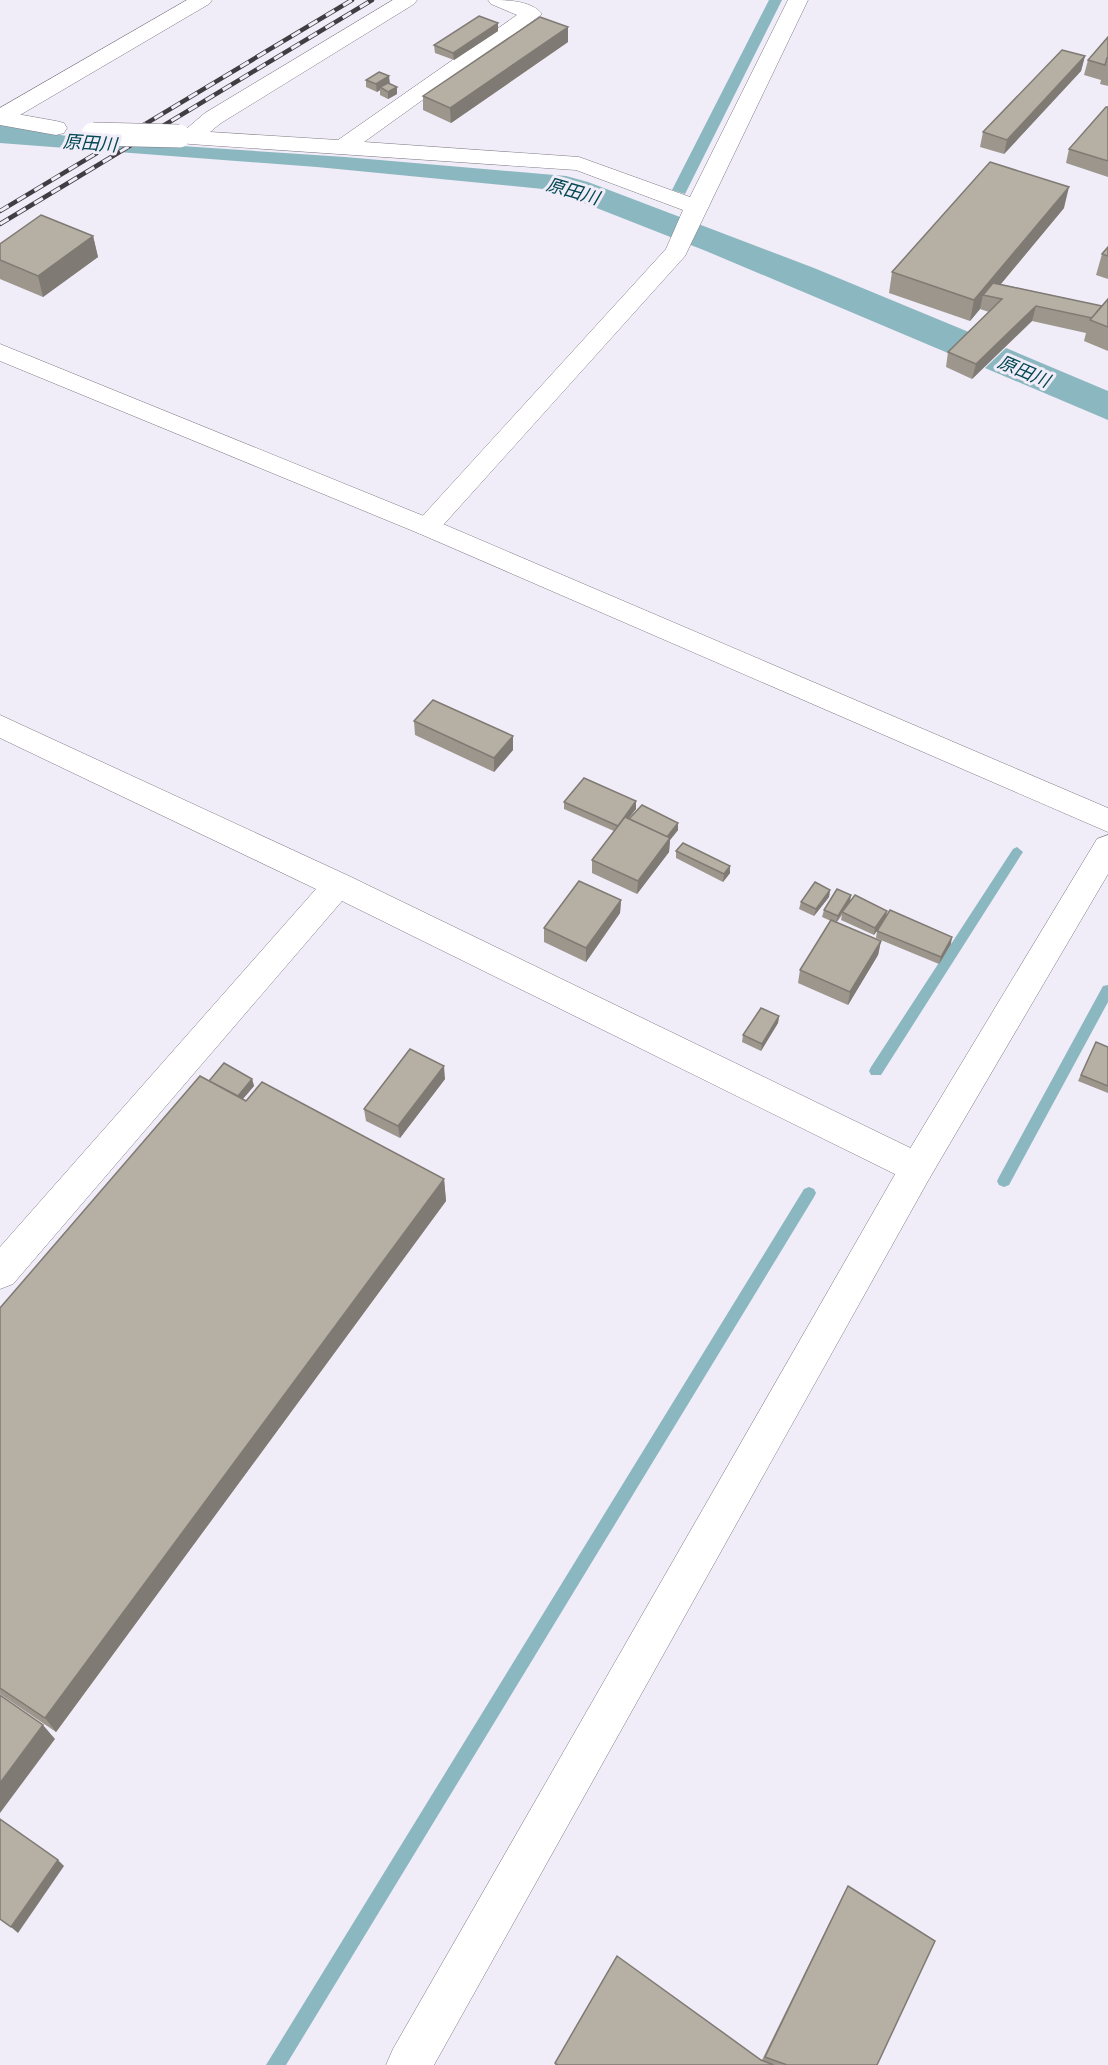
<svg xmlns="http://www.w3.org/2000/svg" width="1108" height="2065" viewBox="0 0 1108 2065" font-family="Raleway,'Noto Sans JP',sans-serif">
<rect width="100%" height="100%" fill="#f0ecf8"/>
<g fill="#8bb7c0">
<path d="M769 0H782L685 194 672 190Z"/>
<path d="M0 125 91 140 345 157 566 176 588 182 814 268 976 335 955 356 706 251 561 194 543 189 317 167 0 143Z"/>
<path d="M1006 348 1108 391V420L985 368Z"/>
</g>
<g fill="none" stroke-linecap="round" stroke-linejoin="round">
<g fill="#8bb7c0" fill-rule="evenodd">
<path d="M1017 847 1023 852 1021 855 881 1075H871L869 1071 871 1067 1013 849Z"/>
<path d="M1108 985V1002L1009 1185 1004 1187 999 1185 997 1181 999 1177 1103 986Z"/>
<path d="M809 1187 814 1189 816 1193 814 1197 286 2065H266L804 1189Z"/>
</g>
<defs>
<g id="street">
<path d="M393 0H417L414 4 221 123 210 132 338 140 517 15 491 4 488 0C505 0 531 0 542 14L364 142 579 157 690 197 788 0H808L685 256 436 533 427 536 418 533 414 527 418 521 666 249 683 210 576 170 190 144 171 141 168 136 171 131 185 130 205 113Z"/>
<path d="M0 111 56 121 64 123 67 128 64 133 56 135 0 125Z"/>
<path d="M0 715 349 876 929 1157 934 1168 929 1179 917 1183 905 1179 342 901 13 1284 0 1289V1247L316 889 0 738Z"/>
</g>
<g id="secondary">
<path d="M0 344 436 521 1108 808V832L418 533 0 361Z"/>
<path d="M1108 835V874L929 1179 434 2065H386L393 2049 905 1157 1097 839Z"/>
</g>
<path id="highway" d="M187 0H212L209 4 8 122 0 124V108Z"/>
</defs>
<use href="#street" stroke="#7e7a85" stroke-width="1"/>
<use href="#secondary" stroke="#7e7a85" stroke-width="1"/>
<use href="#highway" stroke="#7e7a85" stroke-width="1"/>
<use href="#street" fill="#fff" fill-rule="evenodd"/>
<use href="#secondary" fill="#fff" fill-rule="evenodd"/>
<use href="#highway" fill="#fff" fill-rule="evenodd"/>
<defs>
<g id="rail">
<path d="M0 211 352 0"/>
<path d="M0 224 372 0"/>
</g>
</defs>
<use href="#rail" stroke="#403d43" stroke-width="4.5"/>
<use href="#rail" stroke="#f0ecf8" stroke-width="3" stroke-dasharray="10" stroke-linecap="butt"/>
<defs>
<path id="street-bridge" d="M93 134 179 136"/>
</defs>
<use href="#street-bridge" stroke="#7e7a85" stroke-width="24" stroke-linecap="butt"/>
<use href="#street-bridge" stroke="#fff" stroke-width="23"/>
</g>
<g fill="#9c968d">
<path d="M498 23V31L454 60 435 53 434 45Z"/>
<path d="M1108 37V86L1100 84 1101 80 1084 75 1088 60Z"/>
<path d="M568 42 451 123 423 110V96Z"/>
<path d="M1085 56 1081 71 1004 154 980 147 983 132Z"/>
<path d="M366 80 390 84 397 94 388 99 380 95V90L377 92 366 87Z"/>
<path d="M1108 107V177L1066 163 1069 149Z"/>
<path d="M1064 208 1001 284 1102 306 1108 299V351L1084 341 1086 333 1032 321 972 379 946 367 948 352 989 312 980 309 970 321 889 293 892 272Z"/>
<path d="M93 236 98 257 43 297 0 279V244Z"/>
<path d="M1108 247V279L1096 275 1102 254Z"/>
<path d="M414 721 513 736V750L494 772 415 735Z"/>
<path d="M564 802 636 809 628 819 678 830 670 840 669 852 637 894 592 873V860L614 831 564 809Z"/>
<path d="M676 851 730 873 723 882 676 858Z"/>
<path d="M830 890 829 897 814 916 799 909 801 902Z"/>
<path d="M621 900 620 913 586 962 544 942V928Z"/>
<path d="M850 902 886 916 951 944 939 964 876 938 877 931 881 925 874 935 841 920 842 915 837 922 881 941 878 955 848 1005 798 983 800 970 831 921 822 917 824 910Z"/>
<path d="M779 1016 778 1023 761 1051 742 1042 743 1035Z"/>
<path d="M1096 1042 1108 1047V1093L1078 1081Z"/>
<path d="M252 1079 254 1086 243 1099 444 1179 446 1201 56 1732 0 1694V1308L209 1081Z"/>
<path d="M445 1079 400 1138 366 1121 364 1109Z"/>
<path d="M848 1886 877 2065H555V2063L762 2060 843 1895Z"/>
</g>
<g fill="#7f7a73">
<path d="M498 23V31L454 60 453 53Z"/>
<path d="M568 27V42L451 123 450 108Z"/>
<path d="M1085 56 1081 71 1004 154 1007 140Z"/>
<path d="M389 76 390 84 380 87V90L377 92 376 84Z"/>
<path d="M397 87V94L388 99V92Z"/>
<path d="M1069 187 1064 208 990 297 983 295 980 309 970 321 974 300Z"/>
<path d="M93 236 98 257 43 297 38 276Z"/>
<path d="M1036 306 1032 321 972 379 976 364Z"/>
<path d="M513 736V750L494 772V758Z"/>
<path d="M636 801V809L617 833 618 826Z"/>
<path d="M678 823V830L670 840 669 852 637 894 638 881 665 839Z"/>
<path d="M730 866V873L723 882 724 874Z"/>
<path d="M830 890 829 897 814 916 816 909Z"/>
<path d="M851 895 850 902 842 912 836 923 838 916Z"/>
<path d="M621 900 620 913 586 962V948Z"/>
<path d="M887 911 886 918 874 935 875 928Z"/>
<path d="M952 937 951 944 939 964 941 957Z"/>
<path d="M881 941 878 955 848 1005 850 992Z"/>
<path d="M779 1016 778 1023 761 1051 762 1044Z"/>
<path d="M444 1066 445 1079 400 1138 398 1126Z"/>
<path d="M252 1079 254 1086 234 1109 232 1103Z"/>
<path d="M444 1179 446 1201 56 1732 45 1718Z"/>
<path d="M43 1725 55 1739 0 1813V1783Z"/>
<path d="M58 1860 64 1866 18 1933 11 1927Z"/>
</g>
<g fill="#b5afa4" stroke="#7f7a73" stroke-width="1.5">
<path d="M479 16 498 23 453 53 434 45Z"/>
<path d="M540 17 568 27 450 108 423 96Z"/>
<path d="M1108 37V57L1107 58 1105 65 1088 60Z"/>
<path d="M1062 50 1085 56 1007 140 983 132Z"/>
<path d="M379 72 389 76 376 84 366 80Z"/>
<path d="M388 83 397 87 388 92 380 87Z"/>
<path d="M1106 107H1108V161L1069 149Z"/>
<path d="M990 162 1069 187 974 300 892 272Z"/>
<path d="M41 215 93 236 38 276 0 260V244Z"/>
<path d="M1108 247V256L1102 254Z"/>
<path d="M993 283 1102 306 1092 318 1036 306 976 364 948 352 1002 299 983 295Z"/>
<path d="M1108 299V327L1090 320Z"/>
<path d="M433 700 513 736 494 758 414 721Z"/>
<path d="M584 778 636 801 618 826 564 802Z"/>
<path d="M642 805 678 823 667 837 629 819Z"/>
<path d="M625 817 670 838 638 881 592 860Z"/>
<path d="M683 843 730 866 724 874 676 851Z"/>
<path d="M579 881 621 900 586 948 544 928Z"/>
<path d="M815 882 830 890 816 909 801 902Z"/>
<path d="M837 889 851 895 838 916 824 910Z"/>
<path d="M855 895 887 911 875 928 842 912Z"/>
<path d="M890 910 952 937 941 957 877 931Z"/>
<path d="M831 920 881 941 850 992 800 970Z"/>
<path d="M761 1008 779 1016 762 1044 743 1035Z"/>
<path d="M1096 1042 1108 1047V1086L1081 1075Z"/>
<path d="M410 1049 444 1066 398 1126 364 1109Z"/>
<path d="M224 1063 252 1079 238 1096 209 1081Z"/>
<path d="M200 1076 246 1101 262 1082 444 1179 45 1718 0 1688V1308Z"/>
<path d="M0 1695 43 1725 0 1783Z"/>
<path d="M0 1819 58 1860 11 1927 0 1919Z"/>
<path d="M848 1886 935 1941 877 2065H787L765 2057Z"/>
<path d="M617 1956 761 2060 774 2065H558L555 2063Z"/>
</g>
<g text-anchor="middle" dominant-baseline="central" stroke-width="6" stroke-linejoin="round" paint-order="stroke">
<g font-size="18" font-style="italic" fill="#034752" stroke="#f0ecf8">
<text transform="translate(90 143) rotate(4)">原田川</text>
<text transform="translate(573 191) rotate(16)">原田川</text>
<text transform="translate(1024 371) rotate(23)">原田川</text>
</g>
</g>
</svg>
